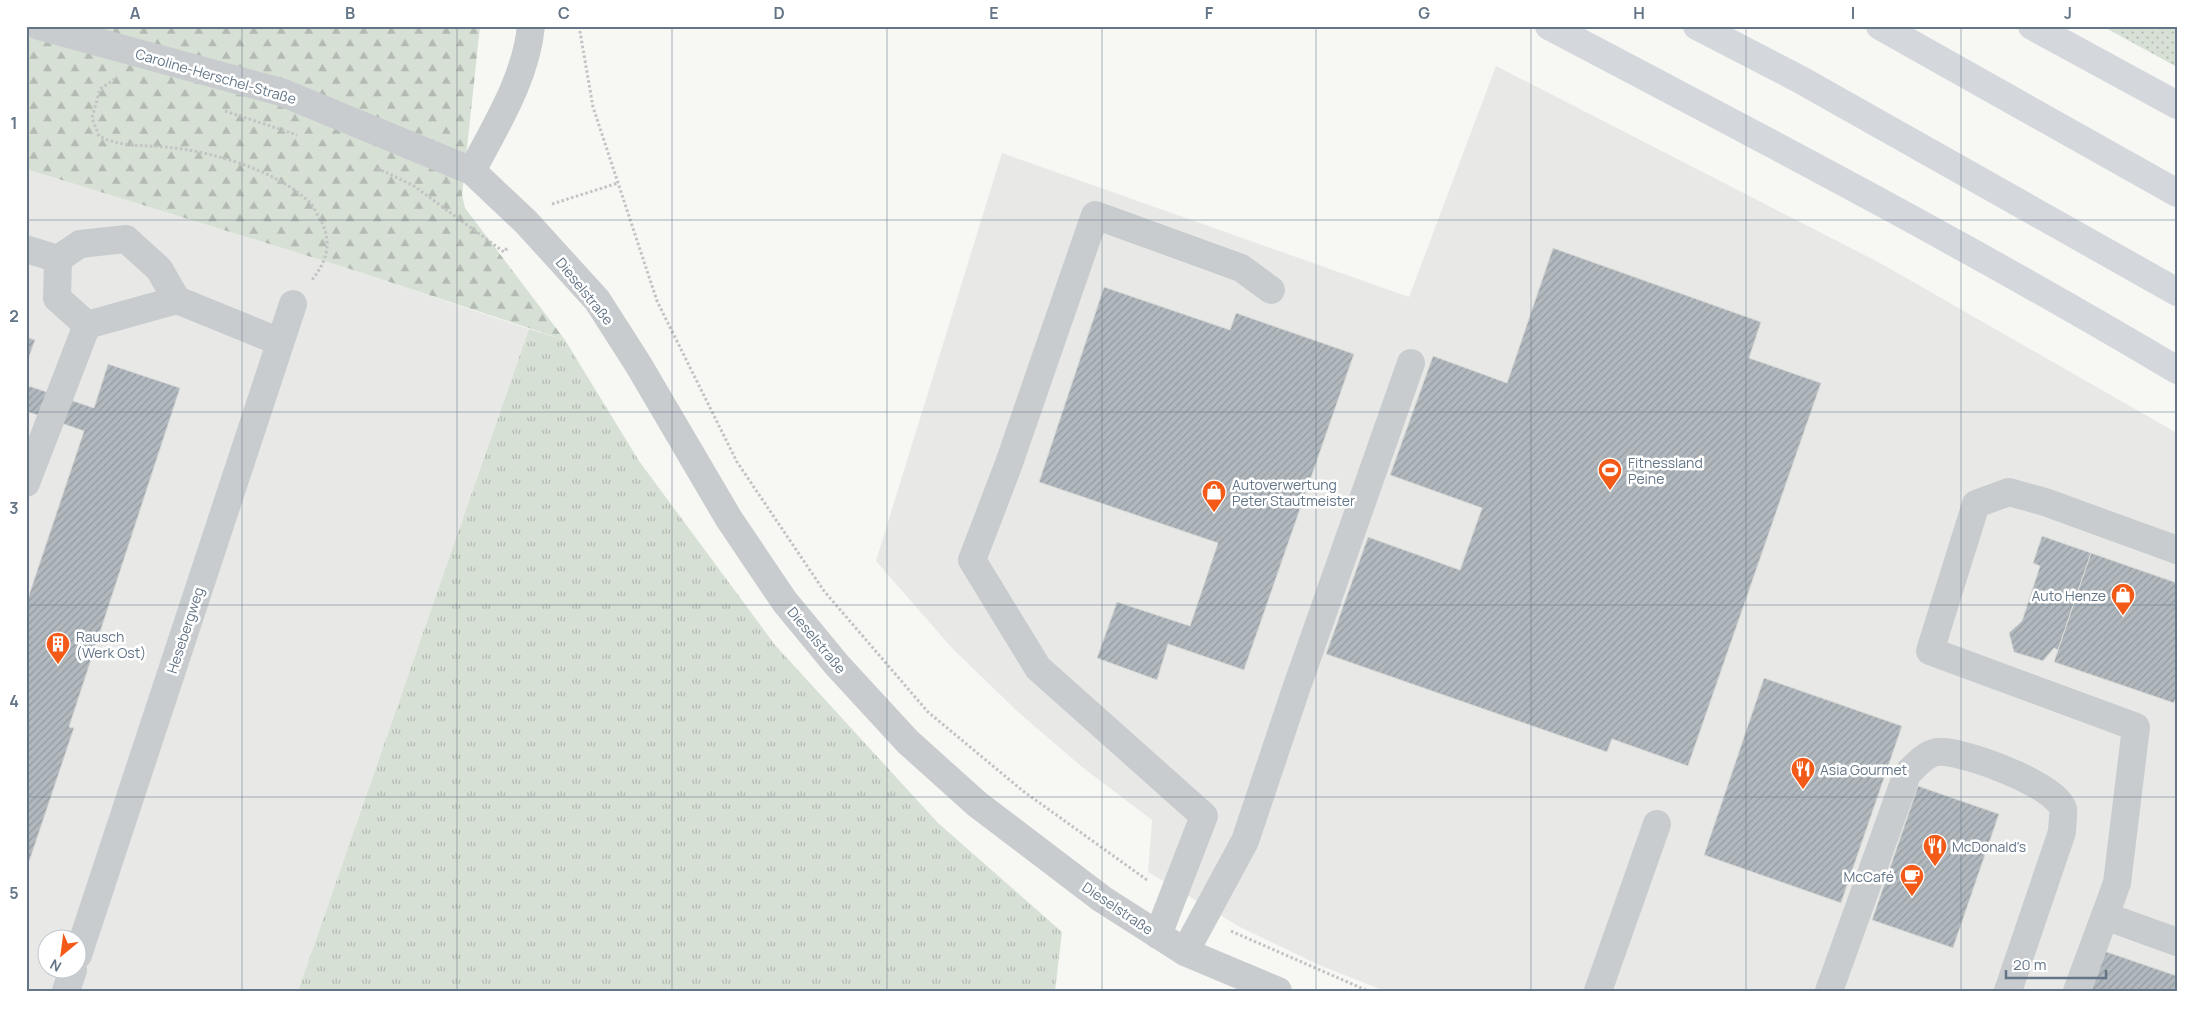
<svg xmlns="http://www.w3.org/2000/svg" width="2203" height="1017" viewBox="0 0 2203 1017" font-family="Manrope,sans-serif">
<defs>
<pattern id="grass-tufts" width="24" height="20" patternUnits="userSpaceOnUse" patternTransform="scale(1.25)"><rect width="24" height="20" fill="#d7e0d4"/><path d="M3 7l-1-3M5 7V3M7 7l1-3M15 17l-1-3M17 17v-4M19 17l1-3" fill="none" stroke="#b2bab2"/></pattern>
<pattern id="forest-firs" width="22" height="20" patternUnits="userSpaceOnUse" patternTransform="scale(1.25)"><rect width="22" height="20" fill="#d7e0d4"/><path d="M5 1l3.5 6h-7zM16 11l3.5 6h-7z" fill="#b2bab2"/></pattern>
<pattern id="park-dots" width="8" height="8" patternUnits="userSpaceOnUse" patternTransform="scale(1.25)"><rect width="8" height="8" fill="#d7e0d4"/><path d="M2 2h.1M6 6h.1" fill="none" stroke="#b2bab2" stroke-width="1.8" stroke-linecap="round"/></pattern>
<pattern id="building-hatch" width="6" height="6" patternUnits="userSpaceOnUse" patternTransform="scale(1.25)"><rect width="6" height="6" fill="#b1b9be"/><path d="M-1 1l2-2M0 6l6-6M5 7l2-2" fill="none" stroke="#949ba0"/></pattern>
</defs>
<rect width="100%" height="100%" fill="#f7f7f3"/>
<g fill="#e8e9e7" fill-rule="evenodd">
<path d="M1496 66 1880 263 2177 433V991H1385L1319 965 1240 927 1148 872 1152 820 1082 767 1018 712 951 647 876 561 1002 153 1409 297Z"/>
<path d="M26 169 347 268 529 329 298 991H26ZM48 940H78V970H48Z"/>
</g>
<path fill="url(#grass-tufts)" d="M529 329 565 340 639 461 775 645 938 823 1062 932 1055 991H298Z"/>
<path fill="url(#forest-firs)" d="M26 26H480L462 195 465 208 565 340 347 268 26 169Z"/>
<path fill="url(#park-dots)" d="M2102 26H2177V67Z"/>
<g fill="url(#building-hatch)" stroke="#d8d9d6">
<path d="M1553 248 1761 322 1749 358 1821 383 1688 766 1612 739 1607 752 1326 654 1368 537 1460 570 1482 508 1390 475 1433 356 1507 383Z"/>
<path d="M1104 287 1230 330 1236 313 1354 354 1244 670 1168 644 1157 680 1097 658 1117 602 1190 626 1218 543 1039 482Z"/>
<path d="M26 337 35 340 26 365Z"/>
<path d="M108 364 180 388 69 727 74 728 26 871V604L84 431 26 411V385L94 408Z"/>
<path d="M2042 536 2091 553 2058 650 2054 648 2043 661 2014 652 2009 633 2022 621 2040 566 2033 563Z"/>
<path d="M2091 553 2177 583V695L2174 703 2054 662Z"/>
<path d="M1764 678 1902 726 1841 903 1704 855Z"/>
<path d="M1918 786 1999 814 1953 948 1872 920Z"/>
<path d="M2104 951 2177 976V991H2090Z"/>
</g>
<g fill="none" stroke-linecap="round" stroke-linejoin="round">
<g stroke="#c2c3c5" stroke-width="3" stroke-dasharray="2.5 2.5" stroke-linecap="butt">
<path d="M579 26 593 107 657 301 737 462 824 591 928 712 1023 791 1147 880"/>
<path d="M115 79 100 89 92 118 99 136C120 147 142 145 166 147 210 151 273 169 307 200 313 204 316 213 320 219 333 242 327 262 311 281"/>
<path d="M225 111 297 135"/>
<path d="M377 168 414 186 504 252 508 247"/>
<path d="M552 204 618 183"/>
<path d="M1231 931 1368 991"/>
</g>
<g stroke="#c9cccf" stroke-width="28">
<path d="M39 26 281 92 472 171 526 222 597 300 638 364 729 519 785 602 837 665 908 742 977 804 1102 899 1185 952 1278 991"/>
<path d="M472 171C496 125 526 78 531 26"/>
<path d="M26 249 58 259 80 244 126 239 159 269 177 300 280 342"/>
<path d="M58 259 57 298 87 325 177 300"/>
<path d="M26 483 87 325"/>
<path d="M2105 916 2177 942"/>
<path d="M1158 935 1204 816 1038 668 972 560 1008 466 1095 215 1241 268 1271 290"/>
<path d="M1185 952 1245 841 1296 689 1411 363"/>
<path d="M78 955 293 304"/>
<path d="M66 991 73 970"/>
<path d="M1598 991 1657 824"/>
<path d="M1829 991 1907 774C1915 766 1925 754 1937 752 1960 749 2057 785 2063 809 2064 815 2062 825 2062 832L2008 991"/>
<path d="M2077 991 2117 883 2136 727 1930 651 1976 504 2009 492 2045 502 2177 550"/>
</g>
<g stroke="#d4d8dd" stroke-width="28">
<path d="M1549 26C1760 137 1972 248 2177 370"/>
<path d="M1697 26 1801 80 2177 292"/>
<path d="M1880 26 2177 193"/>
<path d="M2032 26 2177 105"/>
</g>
</g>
<path fill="none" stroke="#637587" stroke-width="1" stroke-opacity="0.55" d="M242 26V991M457 26V991M672 26V991M887 26V991M1102 26V991M1316 26V991M1531 26V991M1746 26V991M1961 26V991M26 220H2177M26 412H2177M26 605H2177M26 797H2177"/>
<defs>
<symbol id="stadium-pin" viewBox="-11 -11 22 30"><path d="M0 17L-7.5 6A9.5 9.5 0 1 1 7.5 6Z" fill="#f35a18" stroke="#fff"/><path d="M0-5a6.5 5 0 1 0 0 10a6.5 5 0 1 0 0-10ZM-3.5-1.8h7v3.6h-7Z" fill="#fff"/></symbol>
<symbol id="shop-pin" viewBox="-11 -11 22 30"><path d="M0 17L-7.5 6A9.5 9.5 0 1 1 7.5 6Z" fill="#f35a18" stroke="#fff"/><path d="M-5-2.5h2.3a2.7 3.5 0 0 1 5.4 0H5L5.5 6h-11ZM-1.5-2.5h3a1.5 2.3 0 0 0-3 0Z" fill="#fff"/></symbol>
<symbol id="building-pin" viewBox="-11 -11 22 30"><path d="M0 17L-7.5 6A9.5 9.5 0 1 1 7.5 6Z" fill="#f35a18" stroke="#fff"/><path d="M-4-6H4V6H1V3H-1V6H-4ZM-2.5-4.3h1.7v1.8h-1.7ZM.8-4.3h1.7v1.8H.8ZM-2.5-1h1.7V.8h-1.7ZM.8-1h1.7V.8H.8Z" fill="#fff"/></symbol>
<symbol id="restaurant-pin" viewBox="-11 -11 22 30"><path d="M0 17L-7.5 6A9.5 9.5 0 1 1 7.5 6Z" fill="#f35a18" stroke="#fff"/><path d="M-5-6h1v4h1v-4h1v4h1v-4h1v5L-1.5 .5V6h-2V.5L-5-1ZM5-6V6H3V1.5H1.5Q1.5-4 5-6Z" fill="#fff"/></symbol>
<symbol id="cafe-pin" viewBox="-11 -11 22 30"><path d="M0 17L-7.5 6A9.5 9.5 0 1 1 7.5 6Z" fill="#f35a18" stroke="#fff"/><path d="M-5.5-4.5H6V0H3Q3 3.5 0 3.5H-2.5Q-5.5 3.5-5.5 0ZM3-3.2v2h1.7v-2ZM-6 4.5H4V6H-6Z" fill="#fff"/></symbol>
</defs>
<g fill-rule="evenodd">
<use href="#stadium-pin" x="1596" y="456" width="28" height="38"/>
<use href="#shop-pin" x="1200" y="478" width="28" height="38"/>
<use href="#shop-pin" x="2109" y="581" width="28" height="38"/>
<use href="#building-pin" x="44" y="630" width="28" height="38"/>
<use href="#restaurant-pin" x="1789" y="755" width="28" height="38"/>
<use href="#restaurant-pin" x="1921" y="832" width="28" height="38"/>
<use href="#cafe-pin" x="1898" y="862" width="28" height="38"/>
</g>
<g text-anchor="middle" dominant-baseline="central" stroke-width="5" stroke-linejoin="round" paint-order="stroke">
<g font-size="14" fill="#637587" stroke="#fff">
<text transform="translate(216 76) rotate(16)">Caroline-Herschel-Straße</text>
<text transform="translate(585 291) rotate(51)">Dieselstraße</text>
<text transform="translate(185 630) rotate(-72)">Hesebergweg</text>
<text transform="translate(817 640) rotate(50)">Dieselstraße</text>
<text transform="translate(1118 908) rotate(34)">Dieselstraße</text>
</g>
<g font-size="14" fill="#637587" stroke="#fff" text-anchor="start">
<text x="1628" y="462">Fitnessland<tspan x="1628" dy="16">Peine</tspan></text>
<text x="1232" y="484">Autoverwertung<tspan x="1232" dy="16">Peter Stautmeister</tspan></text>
<text x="2106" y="595" text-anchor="end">Auto Henze</text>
<text x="76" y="636">Rausch<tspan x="76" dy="16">(Werk Ost)</tspan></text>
<text x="1820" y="769">Asia Gourmet</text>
<text x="1952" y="846">McDonald's</text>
<text x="1894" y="876" text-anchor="end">McCafé</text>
</g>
</g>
<rect width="2203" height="1017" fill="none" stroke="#ffffff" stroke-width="55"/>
<g transform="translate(62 954) rotate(209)"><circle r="24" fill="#ffffff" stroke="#c1c8cf"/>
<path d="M0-4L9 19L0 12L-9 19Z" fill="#f35a18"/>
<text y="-8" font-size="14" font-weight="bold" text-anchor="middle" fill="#637587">N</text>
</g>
<path d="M2006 970v8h100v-8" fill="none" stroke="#637587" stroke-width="2.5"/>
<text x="2013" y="970" font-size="15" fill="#637587" stroke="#ffffff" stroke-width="4" paint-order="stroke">20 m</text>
<rect x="28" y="28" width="2148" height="962" fill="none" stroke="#637587" stroke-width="2"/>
<g font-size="16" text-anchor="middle" font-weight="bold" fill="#637587">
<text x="135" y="19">A</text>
<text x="350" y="19">B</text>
<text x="564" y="19">C</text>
<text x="779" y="19">D</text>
<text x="994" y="19">E</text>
<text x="1209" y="19">F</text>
<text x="1424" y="19">G</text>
<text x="1639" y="19">H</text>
<text x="1853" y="19">I</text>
<text x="2068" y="19">J</text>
<text x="14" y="129">1</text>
<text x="14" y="322">2</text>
<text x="14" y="514">3</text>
<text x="14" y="707">4</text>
<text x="14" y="899">5</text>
</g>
</svg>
